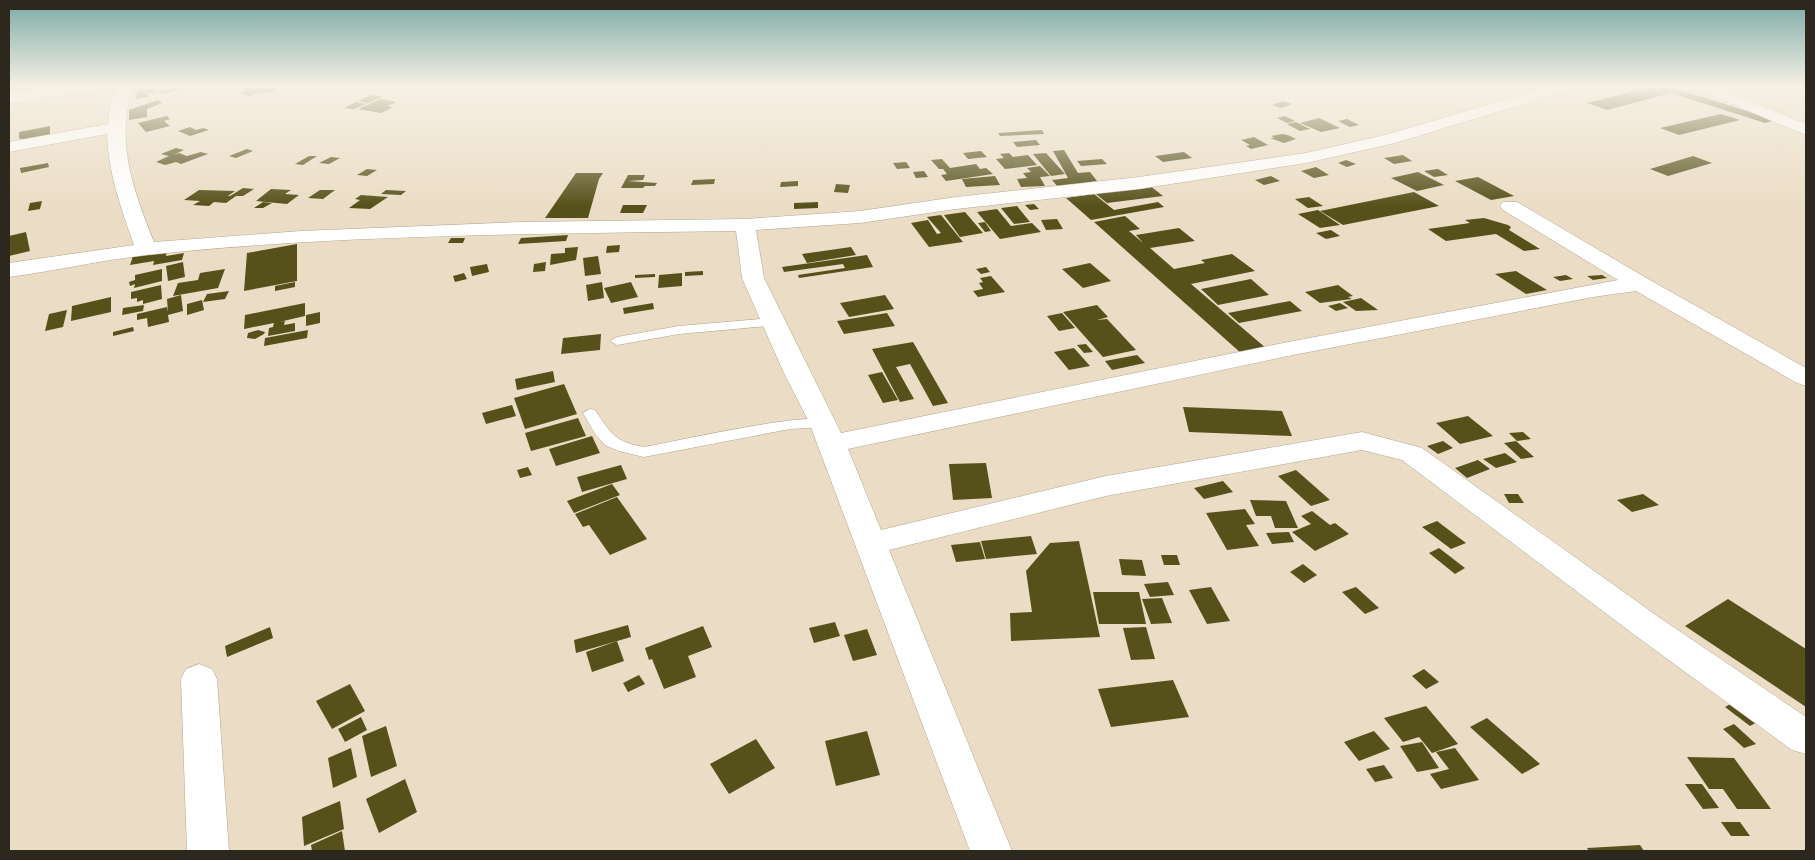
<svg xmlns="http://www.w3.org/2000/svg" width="1815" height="860" viewBox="0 0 1815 860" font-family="Signika,sans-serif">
<rect width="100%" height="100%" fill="#ebddc5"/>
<g fill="#56511b">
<path d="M9 86H35V87L10 90Z"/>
<path d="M250 86H270L278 90 248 96 239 93 247 90 242 88Z"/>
<path d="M1653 86H1667L1776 120 1765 123 1671 93 1607 110 1587 103Z"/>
<path d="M176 87 182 89 163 94 157 92Z"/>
<path d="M154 88V93H149L148 97 136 99 137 90Z"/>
<path d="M372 95 383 97 368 103 358 101Z"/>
<path d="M381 99 397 102 387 106 393 107 381 113 358 109Z"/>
<path d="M158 100 162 103 147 109V117L129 120V110Z"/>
<path d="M1283 101 1292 104 1281 108 1272 105Z"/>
<path d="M356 102 366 104 354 109 344 108Z"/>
<path d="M1721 114 1740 120 1679 135 1660 128Z"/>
<path d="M167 116 170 119 164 121 170 126 146 132 138 123Z"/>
<path d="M1285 116 1295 121 1287 123 1277 118Z"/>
<path d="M1319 118 1340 128 1321 132 1300 123Z"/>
<path d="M1347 119 1359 125 1350 127 1338 121Z"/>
<path d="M1296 122 1310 129 1300 131 1287 124Z"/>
<path d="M50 126V136L21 141V138L19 139V132Z"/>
<path d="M190 127 196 130 203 128 209 130 190 136 178 131Z"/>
<path d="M1042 130 1044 134 1000 136 998 133Z"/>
<path d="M1282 134 1288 135 1296 139 1284 143 1270 138H1275L1271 136Z"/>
<path d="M1254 137 1268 145 1251 149 1246 146 1250 145 1241 140Z"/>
<path d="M1036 140 1040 145 1017 147 1013 142Z"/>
<path d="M176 148 184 150 173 155 179 153 187 156 201 152 208 154 181 164 176 162 165 165 156 162 169 156 161 154Z"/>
<path d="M247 149 253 151 236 158 229 156Z"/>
<path d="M1064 150 1078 173 1090 172 1097 181 1058 187 1052 180 1068 178 1053 151Z"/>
<path d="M981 151 987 157 968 159 963 153Z"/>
<path d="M1184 152 1192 158 1163 162 1155 156Z"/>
<path d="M1009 153 1013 157 1028 155 1037 165 1005 169 996 159 1004 158 1000 154Z"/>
<path d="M1046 153 1065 174 1051 176 1033 154Z"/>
<path d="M1403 155 1412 161 1394 164 1384 158Z"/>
<path d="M309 156H317L303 165 295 164Z"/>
<path d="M1693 156 1712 163 1668 176 1650 169Z"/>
<path d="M331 157 340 158 329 164 319 163Z"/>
<path d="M942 159 950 168 976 164 980 169 986 168 993 174 946 181 941 175 947 174 943 169H939L931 160Z"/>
<path d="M1102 159 1107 164 1081 166 1077 161Z"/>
<path d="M1346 160 1356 164 1347 167 1338 163Z"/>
<path d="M906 162 910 168 897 169 893 163Z"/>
<path d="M48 163 49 167 21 173 20 168Z"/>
<path d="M1040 166 1050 176 1031 178 1040 177 1045 186 1021 187 1017 179 1027 178 1023 173 1031 172 1027 168Z"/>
<path d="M1316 167 1329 175 1314 178 1301 171Z"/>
<path d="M367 169 377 170 367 176 357 175Z"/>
<path d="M1438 169 1448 175 1434 177 1424 171Z"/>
<path d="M924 171 928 177 916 178 913 172Z"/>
<path d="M1418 172 1444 185 1417 191 1391 178Z"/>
<path d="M576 173H603L599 179 588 218H545Z"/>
<path d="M628 175H645L643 180 628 181 657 183 655 186H645L643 188H621Z"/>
<path d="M995 176 1000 185 966 187 962 179Z"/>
<path d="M1271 176 1280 181 1264 185 1255 180Z"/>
<path d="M1478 177 1514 196 1491 200 1455 181Z"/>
<path d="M715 179 714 184 691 185 693 180Z"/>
<path d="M798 181V186L780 187 781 182Z"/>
<path d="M836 184 850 185 848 193 834 192Z"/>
<path d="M1149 185 1163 196 1107 203 1096 194Z"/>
<path d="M243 188 254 189 243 196H236L226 203 214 202 209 206 193 205 200 201 184 200 199 190 235 191 228 196H230Z"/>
<path d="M271 189 291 190 285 194 299 195 287 204 256 201Z"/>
<path d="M320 190H335L323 199 308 198Z"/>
<path d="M386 190 406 191 401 195 381 194Z"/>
<path d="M1414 192 1439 206 1343 225 1320 211Z"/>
<path d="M1094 194 1114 210 1158 202 1164 207 1091 220 1066 198Z"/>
<path d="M361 195 388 197 370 209 349 208 360 200 355 199Z"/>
<path d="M1309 197 1323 206 1308 208 1295 199Z"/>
<path d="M42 201 40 209 28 211 30 203Z"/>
<path d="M263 202 272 203 263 208H254Z"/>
<path d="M818 202V208L794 209V203Z"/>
<path d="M1034 204 1039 209 1030 210 1025 205Z"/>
<path d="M623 205H647L643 213H620Z"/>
<path d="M1017 206 1030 222 1014 224 1001 208Z"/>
<path d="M997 209 1011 226 1032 223 1041 232 1000 239 977 212Z"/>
<path d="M1318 210 1340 225 1320 228 1298 214Z"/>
<path d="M965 212 983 233 960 237 944 215Z"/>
<path d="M941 215 963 242 929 247 911 223 928 220 937 234 941 233 927 217Z"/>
<path d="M1125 216 1140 229 1129 231 1143 243 1136 235 1179 228 1195 241 1150 248 1174 269 1205 263 1201 260 1232 254 1255 271 1191 284 1267 349 1242 354 1094 222Z"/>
<path d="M1484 218 1508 225 1511 227 1509 230 1540 249 1524 251 1496 234 1446 241 1428 229 1470 223 1465 220Z"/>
<path d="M1057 219 1063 229 1046 230 1041 220Z"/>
<path d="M985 222 991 231 985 232 978 223Z"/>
<path d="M1331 230 1340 236 1326 239 1316 233Z"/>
<path d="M26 232 30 251 9 256V236Z"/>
<path d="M568 235 566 241 518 244 521 238Z"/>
<path d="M451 238H465L463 243H448Z"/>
<path d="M297 244V281L244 291 247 253Z"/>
<path d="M620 245 619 252 606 253 607 246Z"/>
<path d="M578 247 576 260 550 265 551 254 565 253V248Z"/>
<path d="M851 247 856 255 807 263 802 254Z"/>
<path d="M167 250 166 256 184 253 182 260 153 265 154 261 130 265 133 256Z"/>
<path d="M867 255 873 267 799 278 798 275 845 268 843 264 784 272 782 267Z"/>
<path d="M598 256 601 274 585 276 583 258Z"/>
<path d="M183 262 185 277 168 281 166 266Z"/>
<path d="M546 262 545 271 533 272 534 264Z"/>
<path d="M1090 263 1111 281 1083 288 1062 269Z"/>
<path d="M487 264 489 272 472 276 470 267Z"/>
<path d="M986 267 990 272 981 274 976 269Z"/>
<path d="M162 269V281L134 288 135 284 130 286 129 282 135 280V275Z"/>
<path d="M225 269 218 288 173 296 178 283 198 280 200 273Z"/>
<path d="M703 271V275L685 276V272Z"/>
<path d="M1516 271 1547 290 1526 294 1495 274Z"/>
<path d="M464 273 467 279 455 282 453 276Z"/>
<path d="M682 273V286L658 288 659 275Z"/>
<path d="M655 274V277L635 278V275Z"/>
<path d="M1566 275 1573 279 1560 281 1553 277Z"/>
<path d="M1602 275 1607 278 1593 280 1587 276Z"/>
<path d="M991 276 1005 292 978 297 973 291 983 289 979 283 983 282 980 278Z"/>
<path d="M1251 279 1269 295 1218 305 1201 289Z"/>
<path d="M295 282V287L275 291V286Z"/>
<path d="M602 282 604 298 588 301 586 285Z"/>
<path d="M631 282 638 297 611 303 604 288Z"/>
<path d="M161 285 162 299 143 304V300L137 302V298L131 299V292Z"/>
<path d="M1338 285 1353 296 1348 297 1352 299 1320 303 1305 292Z"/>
<path d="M229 291 225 299 203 302 207 294Z"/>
<path d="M181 295 183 311 168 315 169 322 148 327 147 318 137 320V314L167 307 168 312 167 299Z"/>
<path d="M885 295 894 309 849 317 840 303Z"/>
<path d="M111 297V312L71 321 72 306Z"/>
<path d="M1361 298 1378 310 1356 311 1343 302Z"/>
<path d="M202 300 204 310 187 315V304Z"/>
<path d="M1290 301 1302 311 1239 323 1228 313Z"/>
<path d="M305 303V316L279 322 285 321 284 325 295 323V331L268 336 269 328 273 327 274 323 244 329 245 315Z"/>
<path d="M653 303 654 309 624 314 623 308Z"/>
<path d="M1340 303 1348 308 1336 311 1328 306Z"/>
<path d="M144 305 143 311 122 315 123 308Z"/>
<path d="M1097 305 1108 317 1097 320 1107 319 1136 350 1103 357 1063 312Z"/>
<path d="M67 310 63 327 45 331 49 314Z"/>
<path d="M320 312V323L306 326V315Z"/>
<path d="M887 313 895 326 844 334 837 321Z"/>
<path d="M1062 313 1075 328 1059 331 1047 316Z"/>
<path d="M133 327 134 331 113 336V332Z"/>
<path d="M258 330 265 332 264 334 255 339 247 338 248 333Z"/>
<path d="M308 330 307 338 264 346 265 338Z"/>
<path d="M601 334 600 350 561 354 563 338Z"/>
<path d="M913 342 948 403 933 406 910 364 896 367 914 399 900 402 872 349Z"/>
<path d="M1086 344 1093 352 1084 353 1077 345Z"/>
<path d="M1074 348 1090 366 1069 370 1054 352Z"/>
<path d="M1137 355 1145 363 1112 370 1105 361Z"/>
<path d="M553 371 555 382 517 390 515 379Z"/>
<path d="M882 372 898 400 883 403 868 375Z"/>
<path d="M564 384 577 414 525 429 514 398Z"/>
<path d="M512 405 516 416 486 424 482 413Z"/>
<path d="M1183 407 1282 411 1292 436 1189 432Z"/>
<path d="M1468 416 1493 436 1460 444 1436 423Z"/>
<path d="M578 418 586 436 531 451 525 433Z"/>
<path d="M1523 432 1531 439 1517 441 1509 433Z"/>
<path d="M592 436 600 453 556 466 549 449Z"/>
<path d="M1443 441 1453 448 1438 454 1427 446Z"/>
<path d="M1516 441 1534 457 1521 459 1504 443Z"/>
<path d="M1505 453 1517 462 1496 468 1483 459Z"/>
<path d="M1478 460 1490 469 1467 478 1455 468Z"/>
<path d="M986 463 992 498 953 500 949 464Z"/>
<path d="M621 465 627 479 582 492 577 477Z"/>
<path d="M528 467 532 475 520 478 517 470Z"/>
<path d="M1296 470 1330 500 1311 506 1278 476Z"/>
<path d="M1223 481 1233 492 1204 499 1194 488Z"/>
<path d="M612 484 620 495 574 513 567 501Z"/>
<path d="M1504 494H1518L1524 503H1509Z"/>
<path d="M1643 494 1659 505 1632 512 1617 500Z"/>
<path d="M617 497 647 539 610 555 589 525 583 527 575 514Z"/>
<path d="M1250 500 1286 501 1298 528H1275L1271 516H1256Z"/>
<path d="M1245 509 1255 524 1246 525 1259 546 1227 550 1206 513Z"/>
<path d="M1312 511 1330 525 1335 523 1349 534 1315 551 1292 532 1311 524 1301 516Z"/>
<path d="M1437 521 1466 543 1451 549 1422 527Z"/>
<path d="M1289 532 1294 542 1272 544 1266 533Z"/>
<path d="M1031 536 1037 554 986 559 981 541Z"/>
<path d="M1079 541 1100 637 1011 641 1010 613 1032 612 1026 571 1050 543Z"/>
<path d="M980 542 985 559 956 562 951 545Z"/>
<path d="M1439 548 1465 568 1455 574 1429 553Z"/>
<path d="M1161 555H1177L1180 565H1164Z"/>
<path d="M1119 559 1142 560 1146 576 1122 575Z"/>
<path d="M1303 564 1317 575 1304 583 1290 572Z"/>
<path d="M1168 582 1174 595 1150 597 1144 584Z"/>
<path d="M1211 587 1230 621 1207 624 1189 590Z"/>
<path d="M1356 587 1379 608 1365 614 1342 592Z"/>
<path d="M1093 592H1139L1146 624H1099Z"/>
<path d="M1162 598 1172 623 1151 624 1142 599Z"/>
<path d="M1728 599 1806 649V707L1685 626Z"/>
<path d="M835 622 840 636 814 643 809 628Z"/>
<path d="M628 625 631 637 576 653 574 640Z"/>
<path d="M703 626 712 647 688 656 696 677 664 689 652 659 649 660 645 648Z"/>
<path d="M270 627 273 638 227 657 225 646Z"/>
<path d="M1146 627 1155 659 1131 660 1123 628Z"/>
<path d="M867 629 877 655 853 661 844 635Z"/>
<path d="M617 641 624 661 592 672 586 652Z"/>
<path d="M1424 669 1439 682 1426 689 1412 676Z"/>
<path d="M639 675 645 684 628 692 623 683Z"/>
<path d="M1173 680 1189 717 1111 727 1098 689Z"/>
<path d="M350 684 365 711 332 729 316 701Z"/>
<path d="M1736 701 1761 720 1750 726 1725 707Z"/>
<path d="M1426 706 1458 744 1432 753 1419 737 1403 742 1384 718Z"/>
<path d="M361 717 367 730 345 742 338 729Z"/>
<path d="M1487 718 1540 764 1522 774 1470 727Z"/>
<path d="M1734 724 1756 744 1744 748 1723 729Z"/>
<path d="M386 726 397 766 371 777 362 736Z"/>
<path d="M867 731 880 775 836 786 825 741Z"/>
<path d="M1374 731 1390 749 1359 761 1344 742Z"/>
<path d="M756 739 775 768 729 794 710 764Z"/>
<path d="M1422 742 1439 768 1417 772 1400 746Z"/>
<path d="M351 748 357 777 333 788 328 758Z"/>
<path d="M1455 748 1479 780 1441 789 1430 774 1449 769 1436 752Z"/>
<path d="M1687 757 1734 758 1771 809H1737L1723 789H1709Z"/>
<path d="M1384 765 1393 778 1375 782 1366 769Z"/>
<path d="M405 779 417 812 379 833 366 799Z"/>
<path d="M1685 784H1702L1719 808 1703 809Z"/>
<path d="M340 801 344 829 304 846 302 817Z"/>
<path d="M1721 822H1740L1750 836H1731Z"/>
<path d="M342 831 345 851H312L311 845Z"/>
<path d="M1640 845 1644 851H1589L1587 848Z"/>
</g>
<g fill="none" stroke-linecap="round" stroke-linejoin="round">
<defs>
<g id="lane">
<path d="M774 318 780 322 779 325 679 334 617 345 610 341 617 337 679 326Z"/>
<path d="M590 409 595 410C611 433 614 442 644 447 668 443 821 408 830 422L823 427 790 429 644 457 619 451 605 445 595 434 583 413Z"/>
</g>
<g id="street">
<path d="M62 86H99L91 91 9 104V94Z"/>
<path d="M117 86H133C115 142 133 189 154 242L301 231 520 222 745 219 860 211 956 197 1139 177 1306 153 1385 135 1551 86H1576L1573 89 1395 143 1306 163 1139 189 956 209 860 223 756 230 764 278 841 433 1288 342 1618 280 1503 210 1500 206 1503 202H1517L1648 279 1806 368V386L1797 383 1636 291 1593 297 1288 356 848 449 881 530 1106 476 1362 432 1422 448 1660 618 1806 717V754L1792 750 1636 636 1402 460 1362 450 1106 496 889 550 1012 851H970L809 422 783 371 742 278 736 231C540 234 342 234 147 255 101 260 55 271 9 277V263L134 245C121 208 108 172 107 134L9 152V142L108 124 110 106Z"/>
<path d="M1693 86H1714L1806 124V135L1696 89Z"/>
<path d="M199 664 212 669 217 679 229 851H187L181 679 186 669Z"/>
</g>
</defs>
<use href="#lane" stroke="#b2a58e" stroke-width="1"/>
<use href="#street" stroke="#b2a58e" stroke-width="1"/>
<use href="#lane" fill="#fff" fill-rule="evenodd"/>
<use href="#street" fill="#fff" fill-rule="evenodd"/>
</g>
<linearGradient id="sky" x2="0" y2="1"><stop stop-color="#7caaa5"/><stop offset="0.42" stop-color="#f6f0e5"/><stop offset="1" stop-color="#f6f0e5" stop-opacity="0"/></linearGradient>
<rect width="1815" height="206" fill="url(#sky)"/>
<rect width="1815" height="860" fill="none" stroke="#2d281e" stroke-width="20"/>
</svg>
